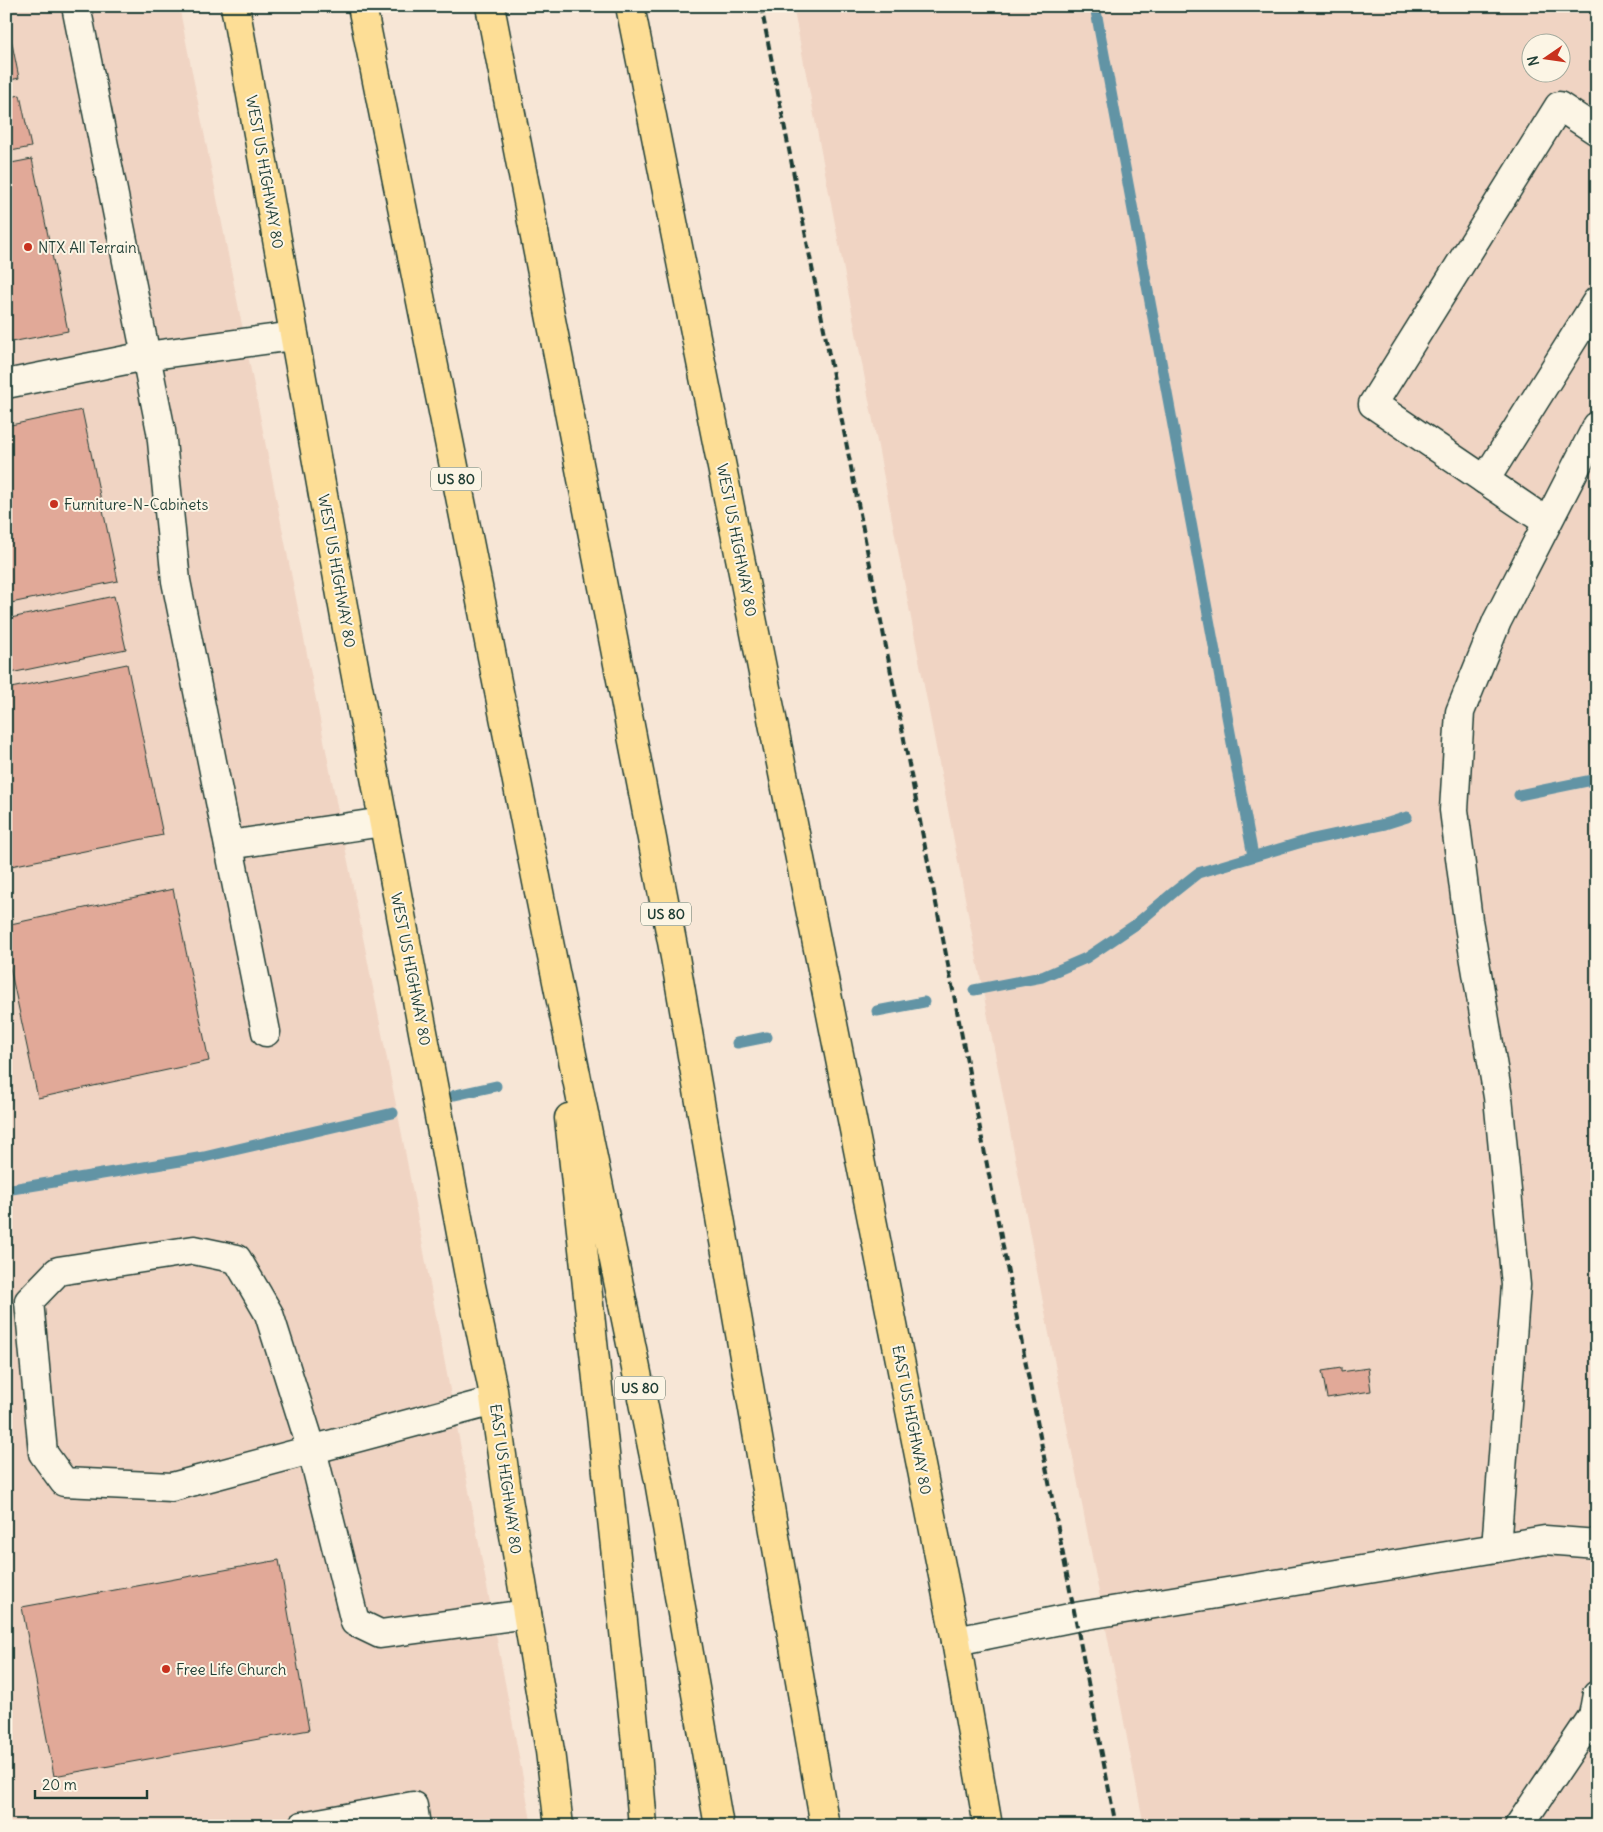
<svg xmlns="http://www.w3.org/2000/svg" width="1603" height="1832" viewBox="0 0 1603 1832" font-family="Delius,sans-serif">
<rect width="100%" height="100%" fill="#f7e6d6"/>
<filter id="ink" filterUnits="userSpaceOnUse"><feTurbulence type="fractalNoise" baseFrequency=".02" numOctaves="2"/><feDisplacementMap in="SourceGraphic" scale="10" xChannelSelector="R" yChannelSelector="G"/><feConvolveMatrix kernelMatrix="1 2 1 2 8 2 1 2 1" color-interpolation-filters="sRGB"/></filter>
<g filter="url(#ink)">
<g fill="#f0d4c3" fill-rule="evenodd">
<path d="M6 6H179L402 1135 532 1826H6Z"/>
<path d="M793 6H1597V1826H1144ZM1530 42H1560V72H1530Z"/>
</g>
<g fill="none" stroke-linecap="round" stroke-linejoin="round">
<g stroke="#6294a5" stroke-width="11">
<path d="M1095 6 1253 856"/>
<path d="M1519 795 1597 779"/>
<path d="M974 990 1042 977 1086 958 1135 925 1174 892 1198 873 1309 840 1385 824 1407 817"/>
<path d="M877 1011 924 1002"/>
<path d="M737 1043 767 1037"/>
<path d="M455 1095 496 1086"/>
<path d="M6 1190 204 1157 393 1113"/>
</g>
</g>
<g fill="#e1a998" stroke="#1f3d34">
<path d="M6 14 19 78 6 81Z"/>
<path d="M20 95 31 147 6 152V98Z"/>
<path d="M32 159 68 331 6 343V164Z"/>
<path d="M82 410 118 581 6 604V426Z"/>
<path d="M114 596 126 649 6 674V619Z"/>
<path d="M127 664 163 835 6 867V689Z"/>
<path d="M173 889 209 1061 38 1098 6 949V925Z"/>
<path d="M1341 1368V1372L1368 1368 1371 1391 1327 1398 1322 1371Z"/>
<path d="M279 1560 309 1730 54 1776 22 1607Z"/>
</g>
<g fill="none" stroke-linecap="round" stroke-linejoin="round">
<defs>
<g id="minor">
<path d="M76 6 161 431 176 581 266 1032"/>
<path d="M6 384 146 356 294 336"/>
<path d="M1485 480 1597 301"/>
<path d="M1547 522 1373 404 1559 106 1597 131"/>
<path d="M229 845 383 822"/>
<path d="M494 1401 172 1487 64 1482 43 1453 29 1301 58 1271 194 1250 237 1259 269 1314 312 1450 355 1622 380 1634 527 1614"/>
<path d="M1496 1548 1516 1285 1498 1097 1468 920 1454 810 1460 712 1497 621 1597 426"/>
<path d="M956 1641 1075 1617 1545 1540 1597 1544"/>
<path d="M302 1826 413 1806 416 1826"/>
<path d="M1519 1826 1593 1716 1597 1694"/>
</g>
<g id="major">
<path d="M235 6 348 634 470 1281 493 1390 508 1499 550 1751 559 1826"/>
<path d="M630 6 956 1641 988 1826"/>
</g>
<g id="highway">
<path d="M362 6 551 952 659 1481 719 1826"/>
<path d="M490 6 675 957 825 1826"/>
<path d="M569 1118 637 1752 643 1826"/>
</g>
</defs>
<use href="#minor" stroke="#1f3d34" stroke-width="31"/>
<use href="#major" stroke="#1f3d34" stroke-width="31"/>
<use href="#highway" stroke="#1f3d34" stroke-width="31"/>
<use href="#minor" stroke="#fcf5e5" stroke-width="28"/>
<use href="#major" stroke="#fdde96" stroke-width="28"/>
<use href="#highway" stroke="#fdde96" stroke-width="28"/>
<path stroke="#1f3d34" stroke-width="4" stroke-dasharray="8 4" stroke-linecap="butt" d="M761 6 1116 1826"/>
</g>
</g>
<g fill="#c8321e" stroke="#fcf5e5" stroke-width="2">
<circle cx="28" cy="247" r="5"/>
<circle cx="54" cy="504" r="5"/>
<circle cx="166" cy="1669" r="5"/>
</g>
<g text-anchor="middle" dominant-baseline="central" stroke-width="4" stroke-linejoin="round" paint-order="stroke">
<g fill="#fcf5e5" stroke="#617469" stroke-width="1">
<rect x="431" y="467.5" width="50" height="23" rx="4"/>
<rect x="641" y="902.5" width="50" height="23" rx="4"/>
<rect x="615" y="1376.5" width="50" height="23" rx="4"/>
</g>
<g font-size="14" font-weight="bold" fill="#1f3d34">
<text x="456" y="479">US 80</text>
<text x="666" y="914">US 80</text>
<text x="640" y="1388">US 80</text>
</g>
<g font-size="15" fill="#1f3d34" stroke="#fcf5e5">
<text transform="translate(265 172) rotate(80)">WEST US HIGHWAY 80</text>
<text transform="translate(737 540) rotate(79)">WEST US HIGHWAY 80</text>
<text transform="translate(337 571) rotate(80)">WEST US HIGHWAY 80</text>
<text transform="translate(411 969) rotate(79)">WEST US HIGHWAY 80</text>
<text transform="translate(912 1420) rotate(79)">EAST US HIGHWAY 80</text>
<text transform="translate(506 1479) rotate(82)">EAST US HIGHWAY 80</text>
</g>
<g font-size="15" fill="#1f3d34" stroke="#fcf5e5" text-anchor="start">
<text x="38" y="247">NTX All Terrain</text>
<text x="64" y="504">Furniture-N-Cabinets</text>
<text x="176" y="1669">Free Life Church</text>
</g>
</g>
<rect width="1603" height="1832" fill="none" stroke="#fcf5e5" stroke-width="25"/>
<rect x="12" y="12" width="1578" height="1807" fill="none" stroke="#1f3d34" stroke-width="2" filter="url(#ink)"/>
<g transform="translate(1546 58) rotate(257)"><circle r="24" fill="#fcf5e5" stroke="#a4ab9e"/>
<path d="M0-4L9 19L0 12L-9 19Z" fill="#c8321e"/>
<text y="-8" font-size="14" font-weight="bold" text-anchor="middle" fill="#1f3d34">N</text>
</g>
<path d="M35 1790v8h112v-8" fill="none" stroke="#1f3d34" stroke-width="2.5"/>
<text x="42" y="1790" font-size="15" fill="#1f3d34" stroke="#fcf5e5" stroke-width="4" paint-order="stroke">20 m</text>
</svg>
